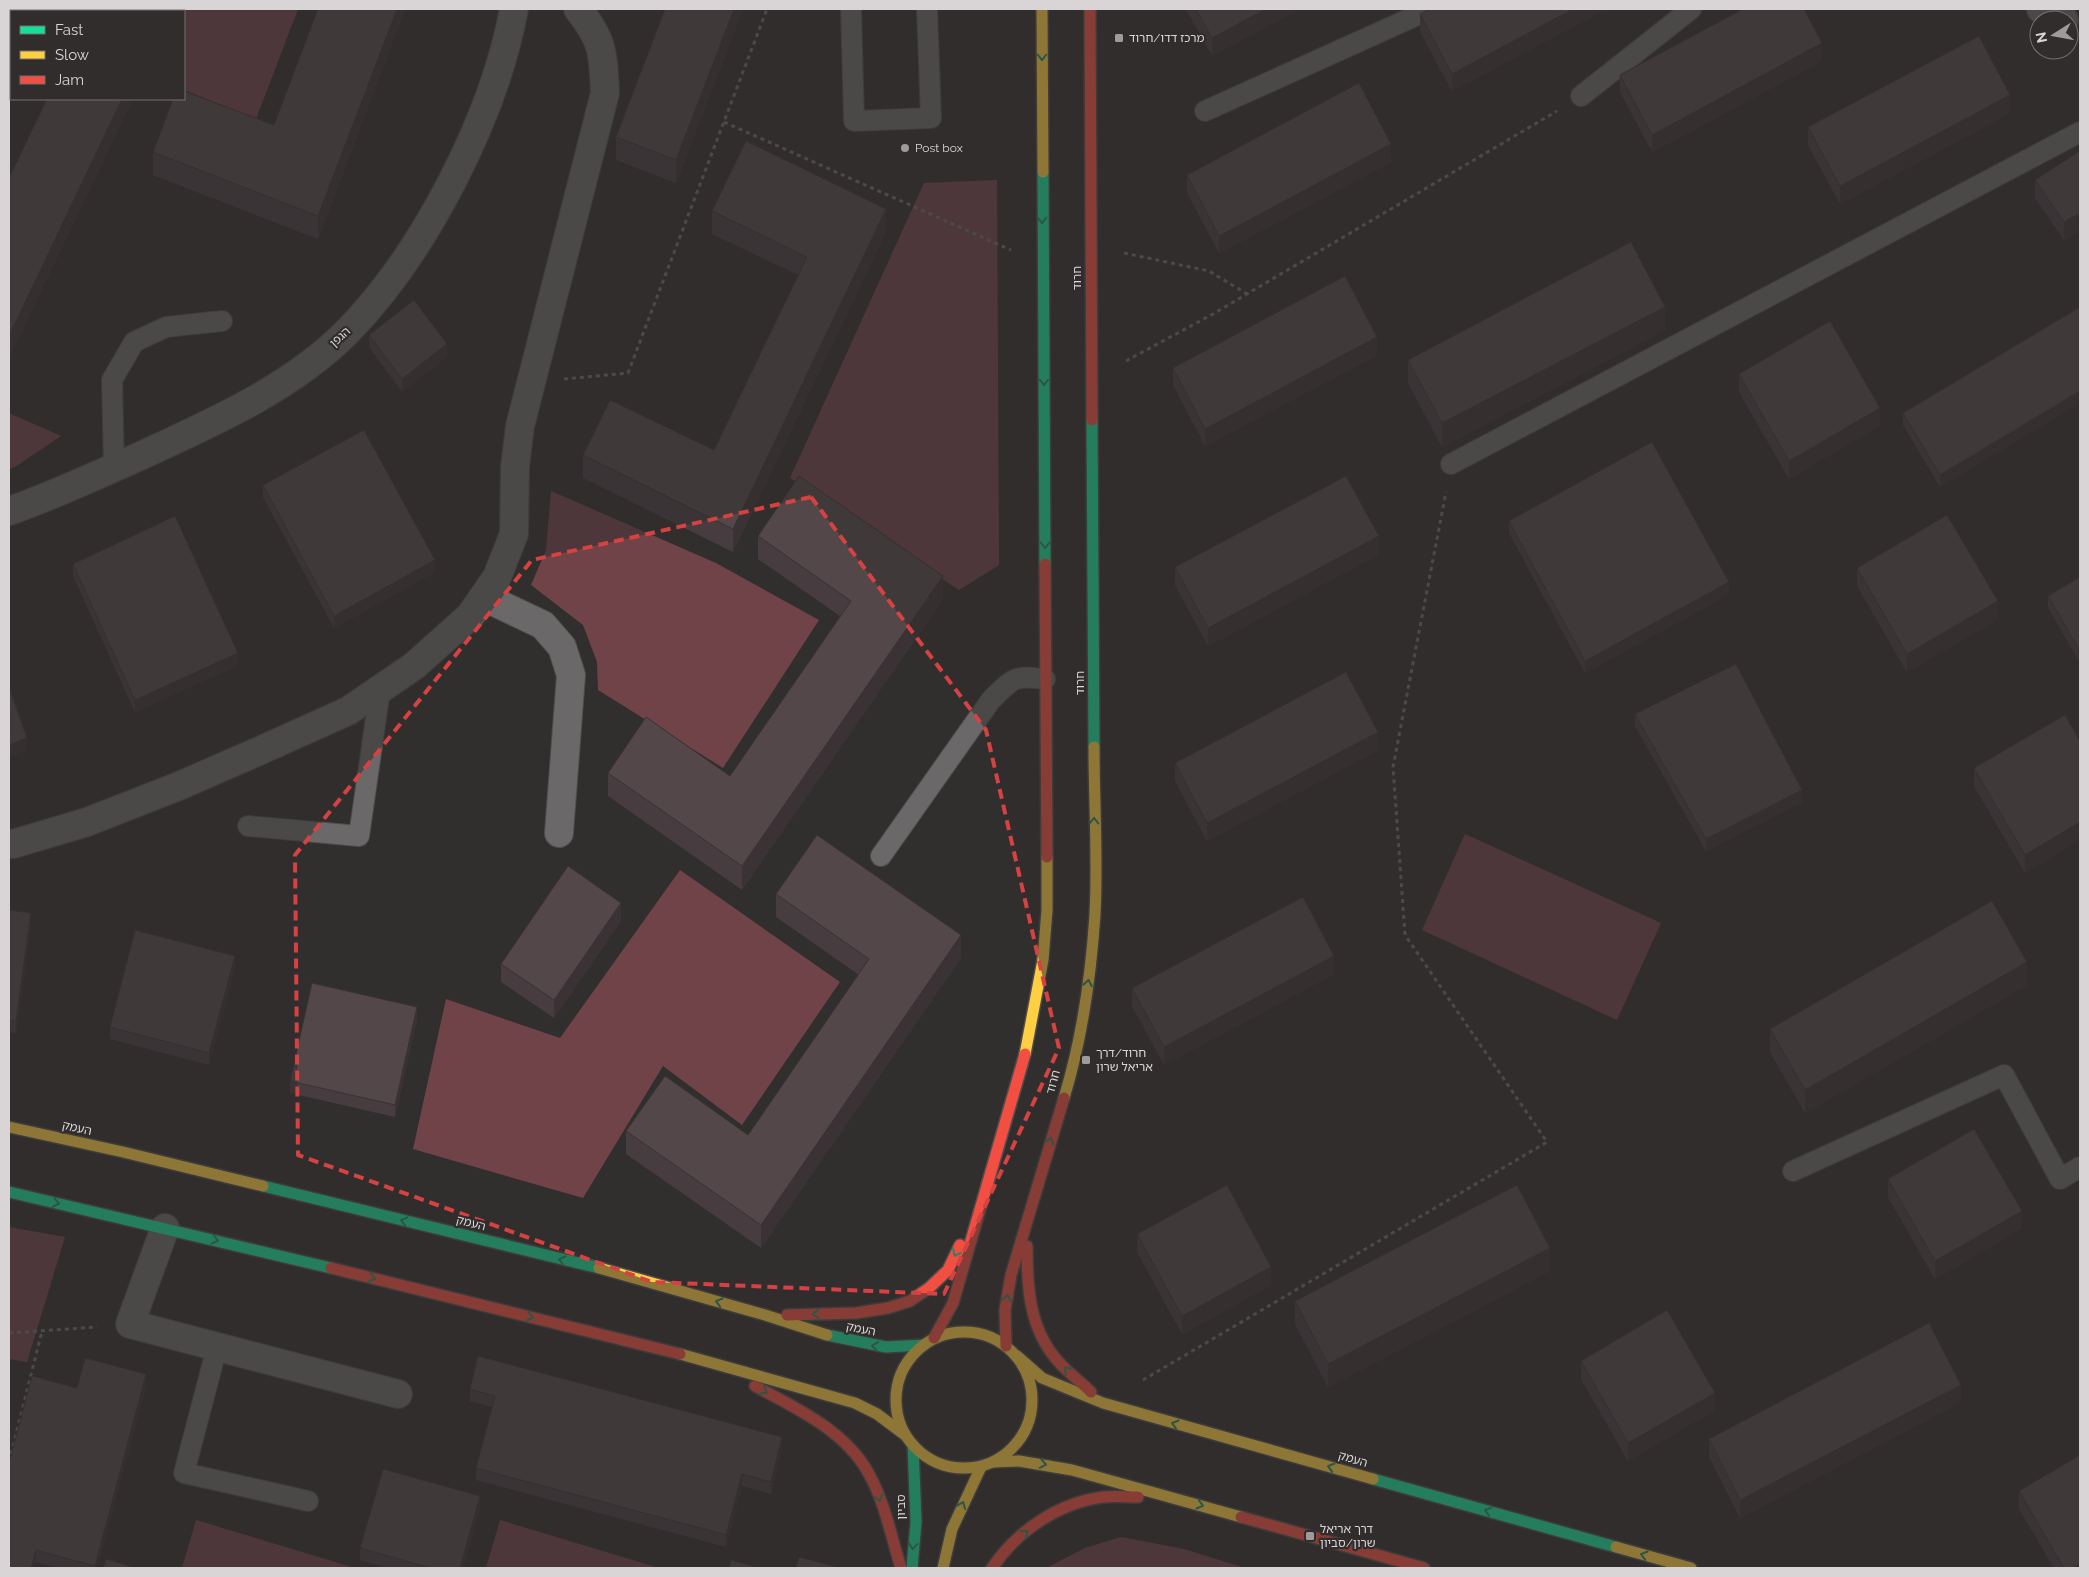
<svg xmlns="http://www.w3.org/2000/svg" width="2089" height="1577" viewBox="0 0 2089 1577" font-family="Raleway,'Noto Sans Hebrew',sans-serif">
<rect width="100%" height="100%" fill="#312e2e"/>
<g fill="#704349">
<path d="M81 9H298L256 119 184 90V11H87Z"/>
<path d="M997 180 999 565 959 590 790 478 924 183Z"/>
<path d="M9 413 61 436 15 467 9 469Z"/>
<path d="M551 491 716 563 819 620 723 768 598 690 597 662 583 625 531 585 546 550Z"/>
<path d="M1465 834 1661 923 1617 1020 1422 930Z"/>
<path d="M680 870 840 982 742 1125 663 1066 583 1198 413 1149 446 999 560 1038Z"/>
<path d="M9 1227 65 1237 27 1362 9 1359Z"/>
<path d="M196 1520 355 1568H182Z"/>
<path d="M500 1520 659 1568H486Z"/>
<path d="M1121 1537 1184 1549 1245 1568H1046L1085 1548Z"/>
</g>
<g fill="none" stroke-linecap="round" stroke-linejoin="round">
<defs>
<g id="lane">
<path d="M851 9 854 121 931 118 927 9"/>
<path d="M1581 96 1691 9"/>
<path d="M1205 111 1431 9"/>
<path d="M1451 464 2080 132"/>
<path d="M114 468 112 380 134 342 166 327 222 321"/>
<path d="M248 826 359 836 380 690"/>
<path d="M881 856 991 700C1013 678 1014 675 1045 679"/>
<path d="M1793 1171 2004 1075 2060 1179 2080 1167"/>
<path d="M217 1347 184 1473 308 1501"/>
</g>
<g id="street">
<path d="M2041 9 2064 20"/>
<path d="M9 511C53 496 95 476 138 457 210 424 292 388 348 331 425 252 494 117 514 9"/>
<path d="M484 597 543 625 562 647 571 675 559 833"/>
<path d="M13 844 87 822 179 786 259 751 348 711 414 666 470 616 497 577 514 534 515 467 520 426 605 93C603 53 604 42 578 9"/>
<path d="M165 1228 130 1324 398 1394"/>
</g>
<g id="fast">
<path d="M1043 172 1045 564"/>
<path d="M1092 420 1094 747"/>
<path d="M263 1186 599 1268"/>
<path d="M9 1192 331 1268"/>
<path d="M827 1335 886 1347 924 1345"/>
<path d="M1373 1479 1616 1547"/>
<path d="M912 1568 916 1522 913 1445"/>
</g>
<g id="slow">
<path d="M1042 9 1043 172"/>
<path d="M1025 1054 1043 960 1047 910V857"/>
<path d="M1064 1098C1082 1039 1091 976 1095 914 1098 859 1094 802 1094 747"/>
<path d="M9 1127 123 1152 263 1186"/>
<path d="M599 1268 765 1315 827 1335"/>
<circle cx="964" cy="1400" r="68"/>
<path d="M680 1354 855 1403 877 1414 905 1435"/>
<path d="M1017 1356 1042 1378 1103 1403 1373 1479"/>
<path d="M994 1462 1019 1461 1072 1470 1241 1517"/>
<path d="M1616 1547 1691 1568"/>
<path d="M943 1568 952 1529 981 1467"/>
</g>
<g id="jam">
<path d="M1090 9 1092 420"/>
<path d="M1045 564 1047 857"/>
<path d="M1027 1246C1027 1286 1029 1328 1057 1360 1067 1372 1080 1381 1091 1392"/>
<path d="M331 1268 680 1354"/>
<path d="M787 1315 856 1313 888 1308 910 1301 929 1288 948 1270 960 1245"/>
<path d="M934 1338 953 1303 1025 1054"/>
<path d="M1006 1346 1005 1310 1011 1275 1064 1098"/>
<path d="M755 1386C796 1408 846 1431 869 1474 885 1503 891 1536 901 1568"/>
<path d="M1241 1517 1424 1568"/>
<path d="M992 1568C1017 1531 1058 1503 1103 1497 1115 1496 1126 1497 1138 1497"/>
</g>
</defs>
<use href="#lane" stroke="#4f4c4c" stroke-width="22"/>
<use href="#street" stroke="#4f4c4c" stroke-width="30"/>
<use href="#fast" stroke="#4f4c4c" stroke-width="14"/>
<use href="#slow" stroke="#4f4c4c" stroke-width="14"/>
<use href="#jam" stroke="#4f4c4c" stroke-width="14"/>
<g stroke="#6d6b6b" stroke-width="3" stroke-dasharray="4 4" stroke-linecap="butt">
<path d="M724 122 1011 250"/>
<path d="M1124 253 1209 271 1247 294"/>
<path d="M1126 361 1213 314 1557 111"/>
<path d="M564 379 628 373 767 9"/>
<path d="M9 1333 97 1327"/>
<path d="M1143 1380 1547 1142 1405 935 1393 767 1446 492"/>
<path d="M9 1462 42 1331"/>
</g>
<use href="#lane" stroke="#6b6869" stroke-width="20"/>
<use href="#street" stroke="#6b6869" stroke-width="28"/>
<use href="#fast" stroke="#16e098" stroke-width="11"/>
<use href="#slow" stroke="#ffcf43" stroke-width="11"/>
<use href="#jam" stroke="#f24e42" stroke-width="11"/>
</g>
<g fill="#473d40">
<path d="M9 9 11 11V85L9 83Z"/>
<path d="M405 9 318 239 153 175V152L274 125Z"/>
<path d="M665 9H743L676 183 616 160V137Z"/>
<path d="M1186 9H1299L1212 56Z"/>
<path d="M1606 9 1452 91 1420 32V14Z"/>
<path d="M1822 61 1652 152 1620 92V75Z"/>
<path d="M2010 113 1840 204 1808 145V127Z"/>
<path d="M2080 151V231L2064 240 2035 198V180Z"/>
<path d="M1391 162 1219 253 1187 193V175Z"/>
<path d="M712 211 886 232 733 552 583 478V455L714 450 798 275 712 234Z"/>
<path d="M2080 307 1940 487 1903 425V413Z"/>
<path d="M1665 330 1442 447 1408 383V360Z"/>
<path d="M369 335 447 356 402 392 369 347Z"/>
<path d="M1377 355 1205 446 1173 385V368Z"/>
<path d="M1739 374 1880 425 1789 479 1739 392Z"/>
<path d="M263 485 435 572 334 628 263 497Z"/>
<path d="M1509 521 1729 594 1585 673 1509 533Z"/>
<path d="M758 536 943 599 742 890 608 796V773L730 776 840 616 758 559Z"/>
<path d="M1379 554 1208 646 1175 585V567Z"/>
<path d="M73 564 238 665 135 712 73 576Z"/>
<path d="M1857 568 1998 619 1907 672 1857 586Z"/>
<path d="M2080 577V663L2048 608V596Z"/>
<path d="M1635 714 1802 802 1706 851 1635 726Z"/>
<path d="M2080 741V840L2025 873 1974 786V768Z"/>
<path d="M1378 750 1207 841 1175 781V763Z"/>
<path d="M776 894 961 958 761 1248 626 1154V1131L748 1135 859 975 776 917Z"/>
<path d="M9 910 31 925 16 1033 9 1032Z"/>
<path d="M621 921 554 1018 501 982V964Z"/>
<path d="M235 969 209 1065 110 1039V1027Z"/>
<path d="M1334 974 1164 1065 1132 1006V988Z"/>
<path d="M2027 985 1805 1113 1770 1052V1029Z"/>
<path d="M417 1019 395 1117 290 1093V1081Z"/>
<path d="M1888 1179 2022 1228 1935 1279 1888 1197Z"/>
<path d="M1137 1234 1271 1285 1182 1334 1137 1252Z"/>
<path d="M1550 1271 1328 1387 1295 1324V1301Z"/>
<path d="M1581 1361 1715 1410 1628 1461 1581 1379Z"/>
<path d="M146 1386 97 1568H59L36 1562 9 1568 77 1388Z"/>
<path d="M470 1389 782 1450 771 1494 742 1486 726 1547 476 1480V1468L492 1407 470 1401Z"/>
<path d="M1961 1402 1740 1518 1709 1457V1439Z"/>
<path d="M2019 1491 2080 1568H2054L2019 1509Z"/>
<path d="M480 1508 463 1568H388L360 1560V1548Z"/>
</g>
<g fill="#3a3234">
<path d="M397 9H405L318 239V216Z"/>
<path d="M734 9H743L676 183V160Z"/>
<path d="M1266 9H1299L1212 56V38Z"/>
<path d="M1573 9H1606L1452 91V74Z"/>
<path d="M1822 43V61L1652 152V135Z"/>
<path d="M2010 95V113L1840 204V186Z"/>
<path d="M122 99H133L9 359V336Z"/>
<path d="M1391 144V162L1219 253V236Z"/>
<path d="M886 209V232L733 552V529Z"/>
<path d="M2080 213V231L2064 240V222Z"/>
<path d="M1665 307V330L1442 447V423Z"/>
<path d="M1377 337V355L1205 446V429Z"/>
<path d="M447 344V356L402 392V379Z"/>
<path d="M2080 391V403L1940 487V475Z"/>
<path d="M1880 408V425L1789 479V461Z"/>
<path d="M1379 536V554L1208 646V628Z"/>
<path d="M435 560V572L334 628V616Z"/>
<path d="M943 576V599L742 890V866Z"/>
<path d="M1729 582V594L1585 673V661Z"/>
<path d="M1998 601V619L1907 672V654Z"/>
<path d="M238 653V665L135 712V700Z"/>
<path d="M1378 732V750L1207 841V823Z"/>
<path d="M27 738V750L9 757V745Z"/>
<path d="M1802 790V802L1706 851V839Z"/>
<path d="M2080 822V840L2025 873V855Z"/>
<path d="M621 903V921L554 1018V1000Z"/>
<path d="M31 913V925L16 1033V1021Z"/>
<path d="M961 935V958L761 1248V1225Z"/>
<path d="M235 956V969L209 1065V1053Z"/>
<path d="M1334 956V974L1164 1065V1047Z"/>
<path d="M2027 962V985L1805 1113V1090Z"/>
<path d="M417 1007V1019L395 1117V1105Z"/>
<path d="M2022 1211V1228L1935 1279V1261Z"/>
<path d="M1550 1248V1271L1328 1387V1364Z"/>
<path d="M1271 1267V1285L1182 1334V1316Z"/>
<path d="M146 1374V1386L97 1568H95Z"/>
<path d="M1961 1385V1402L1740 1518V1500Z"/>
<path d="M1715 1393V1410L1628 1461V1443Z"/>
<path d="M782 1437V1450L771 1494V1482Z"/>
<path d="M742 1474V1486L726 1547V1535Z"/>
<path d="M480 1496V1508L463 1568H460Z"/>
<path d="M36 1550V1562L34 1568H31Z"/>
<path d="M2080 1564V1568H2073Z"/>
</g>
<g fill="#53474a" stroke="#3a3234">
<path d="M9 9H59L64 11H11V62L9 60Z"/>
<path d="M318 9H397L318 216 153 152 173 99H184V91L274 125Z"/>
<path d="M665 9H734L676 160 616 137Z"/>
<path d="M1196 9H1266L1212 38Z"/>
<path d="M1430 9H1573L1452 74 1420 14Z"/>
<path d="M1743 9H1804L1822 43 1652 135 1620 75Z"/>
<path d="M1979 36 2010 95 1840 186 1808 127Z"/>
<path d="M1359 83 1391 144 1219 236 1187 175Z"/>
<path d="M47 99H122L9 336V178Z"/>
<path d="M746 141 886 209 733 529 583 455 610 400 714 450 807 257 712 211Z"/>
<path d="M2080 151V213L2064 222 2035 180Z"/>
<path d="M1631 242 1665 307 1442 423 1408 360Z"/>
<path d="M1345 276 1377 337 1205 429 1173 368Z"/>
<path d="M414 300 447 344 402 379 369 335Z"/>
<path d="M2080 307V391L1940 475 1903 413Z"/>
<path d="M1830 321 1880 408 1789 461 1739 374Z"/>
<path d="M364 430 435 560 334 616 263 485Z"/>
<path d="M1652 442 1729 582 1585 661 1509 521Z"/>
<path d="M799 476 943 576 742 866 608 773 646 717 730 776 851 601 758 536Z"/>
<path d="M1346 476 1379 536 1208 628 1175 567Z"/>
<path d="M1947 515 1998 601 1907 654 1857 568Z"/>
<path d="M175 516 238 653 135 700 73 564Z"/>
<path d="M2080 577V651L2048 596Z"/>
<path d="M1736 664 1802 790 1706 839 1635 714Z"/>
<path d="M1346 672 1378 732 1207 823 1175 763Z"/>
<path d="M9 687 27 738 9 745Z"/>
<path d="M2065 715 2080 741V822L2025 855 1974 768Z"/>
<path d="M817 835 961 935 761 1225 626 1131 665 1076 748 1135 869 959 776 894Z"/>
<path d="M568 866 621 903 554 1000 501 964Z"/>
<path d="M1303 897 1334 956 1164 1047 1132 988Z"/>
<path d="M1992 901 2027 962 1805 1090 1770 1029Z"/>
<path d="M9 910 31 913 16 1021 9 1020Z"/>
<path d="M135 930 235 956 209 1053 110 1027Z"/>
<path d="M312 983 417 1007 395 1105 290 1081Z"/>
<path d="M1974 1129 2022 1211 1935 1261 1888 1179Z"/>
<path d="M1227 1185 1271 1267 1182 1316 1137 1234Z"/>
<path d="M1517 1185 1550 1248 1328 1364 1295 1301Z"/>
<path d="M1667 1310 1715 1393 1628 1443 1581 1361Z"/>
<path d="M1929 1323 1961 1385 1740 1500 1709 1439Z"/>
<path d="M478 1356 782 1437 771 1482 742 1474 726 1535 476 1468 495 1396 470 1389Z"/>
<path d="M85 1358 146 1374 95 1566 36 1550 31 1568H9V1463L32 1376 77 1388Z"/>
<path d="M2080 1455V1564L2073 1568H2064L2019 1491Z"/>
<path d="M383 1469 480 1496 460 1568H430L360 1548Z"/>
<path d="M799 1557 840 1568H796Z"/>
<path d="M106 1559 136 1568H103Z"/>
<path d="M731 1560 759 1568H729Z"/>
</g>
<defs><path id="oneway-chevron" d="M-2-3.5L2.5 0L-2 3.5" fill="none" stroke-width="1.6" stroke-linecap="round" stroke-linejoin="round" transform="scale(1.25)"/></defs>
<g stroke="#248662">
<use href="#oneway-chevron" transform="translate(1042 57) rotate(90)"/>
<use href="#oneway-chevron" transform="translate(1042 220) rotate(90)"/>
<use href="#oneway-chevron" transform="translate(1044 382) rotate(90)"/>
<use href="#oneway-chevron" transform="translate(1045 545) rotate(90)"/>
<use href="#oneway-chevron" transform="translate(1094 821) rotate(-90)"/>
<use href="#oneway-chevron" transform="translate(1088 983) rotate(-80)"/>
<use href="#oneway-chevron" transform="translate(1050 1141) rotate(-74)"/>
<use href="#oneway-chevron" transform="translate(56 1203) rotate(12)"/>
<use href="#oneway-chevron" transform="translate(404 1221) rotate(-166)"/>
<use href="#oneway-chevron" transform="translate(215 1240) rotate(14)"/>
<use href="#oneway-chevron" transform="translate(956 1253) rotate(116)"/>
<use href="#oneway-chevron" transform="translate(562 1260) rotate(-166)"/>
<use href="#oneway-chevron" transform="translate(372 1278) rotate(14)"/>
<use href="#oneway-chevron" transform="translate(1007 1298) rotate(-80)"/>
<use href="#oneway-chevron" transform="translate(719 1302) rotate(-164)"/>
<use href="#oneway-chevron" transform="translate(816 1314) rotate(178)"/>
<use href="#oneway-chevron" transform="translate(530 1317) rotate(14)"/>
<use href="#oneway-chevron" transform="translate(875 1346) rotate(-171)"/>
<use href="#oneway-chevron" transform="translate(1067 1370) rotate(-137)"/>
<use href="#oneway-chevron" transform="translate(764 1391) rotate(28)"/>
<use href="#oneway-chevron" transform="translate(1175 1424) rotate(-164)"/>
<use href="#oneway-chevron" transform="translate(1043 1464) rotate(10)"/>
<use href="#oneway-chevron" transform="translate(1331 1467) rotate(-164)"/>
<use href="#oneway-chevron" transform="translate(879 1498) rotate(72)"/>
<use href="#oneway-chevron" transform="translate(962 1505) rotate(-68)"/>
<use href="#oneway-chevron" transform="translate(1200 1505) rotate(16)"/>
<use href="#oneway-chevron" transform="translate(1488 1511) rotate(-164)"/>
<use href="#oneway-chevron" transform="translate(1025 1533) rotate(-37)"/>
<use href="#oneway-chevron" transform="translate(913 1546) rotate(95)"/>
<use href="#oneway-chevron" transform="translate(1644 1555) rotate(-164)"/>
</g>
<path d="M0 0H2089V1577H0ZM811 497 986 730 1059 1048 944 1294 652 1282 298 1155 295 855 532 560Z" fill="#312e2e" fill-opacity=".55" fill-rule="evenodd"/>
<path fill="none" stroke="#d64242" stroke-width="4" stroke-dasharray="10 6" stroke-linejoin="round" d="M811 497 986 730 1059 1048 944 1294 652 1282 298 1155 295 855 532 560Z"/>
<g fill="#9e9b9b" stroke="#322d2d" stroke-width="2">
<rect x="1114" y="33" width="10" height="10" rx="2.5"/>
<circle cx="905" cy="148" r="5"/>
<rect x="1081" y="1055" width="10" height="10" rx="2.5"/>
<rect x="1305" y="1531" width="10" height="10" rx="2.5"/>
</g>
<g text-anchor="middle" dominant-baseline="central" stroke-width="4.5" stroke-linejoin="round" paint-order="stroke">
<g font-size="12" fill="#d9d5d6" stroke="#322d2d" text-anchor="start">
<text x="1129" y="38">מרכז דדו/חרוד</text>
<text x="915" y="148">Post box</text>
<text x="1096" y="1053">חרוד/דרך<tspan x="1096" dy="14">אריאל שרון</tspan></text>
<text x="1320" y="1529">דרך אריאל<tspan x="1320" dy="14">שרון/סביון</tspan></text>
</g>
<g font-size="12" fill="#d9d5d6" stroke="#322d2d">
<text transform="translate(1077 278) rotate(-90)">חרוד</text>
<text transform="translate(340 337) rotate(-42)">הגפן</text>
<text transform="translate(1080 683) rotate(-90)">חרוד</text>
<text transform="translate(1053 1082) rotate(-75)">חרוד</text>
<text transform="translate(77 1128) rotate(12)">העמק</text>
<text transform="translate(471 1223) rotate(14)">העמק</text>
<text transform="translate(861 1329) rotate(11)">העמק</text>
<text transform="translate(1353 1459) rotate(16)">העמק</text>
<text transform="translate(901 1507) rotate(-90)">סביון</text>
</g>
</g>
<rect width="2089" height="1577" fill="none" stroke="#d9d5d6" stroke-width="20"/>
<rect x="10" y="10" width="175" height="90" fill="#322d2d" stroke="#757071"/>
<rect x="20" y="26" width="25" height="8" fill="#16e098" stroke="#757071"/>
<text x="55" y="35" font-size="15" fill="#d9d5d6">Fast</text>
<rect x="20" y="51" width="25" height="8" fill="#ffcf43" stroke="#757071"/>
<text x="55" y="60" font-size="15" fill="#d9d5d6">Slow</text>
<rect x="20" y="76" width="25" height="8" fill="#f24e42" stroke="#757071"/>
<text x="55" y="85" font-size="15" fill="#d9d5d6">Jam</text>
<g transform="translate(2054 35) rotate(259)"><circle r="24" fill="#322d2d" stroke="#757071"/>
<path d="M0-4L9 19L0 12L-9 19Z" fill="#9e9b9b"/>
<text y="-8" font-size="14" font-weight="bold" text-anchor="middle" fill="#d9d5d6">N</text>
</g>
</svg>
